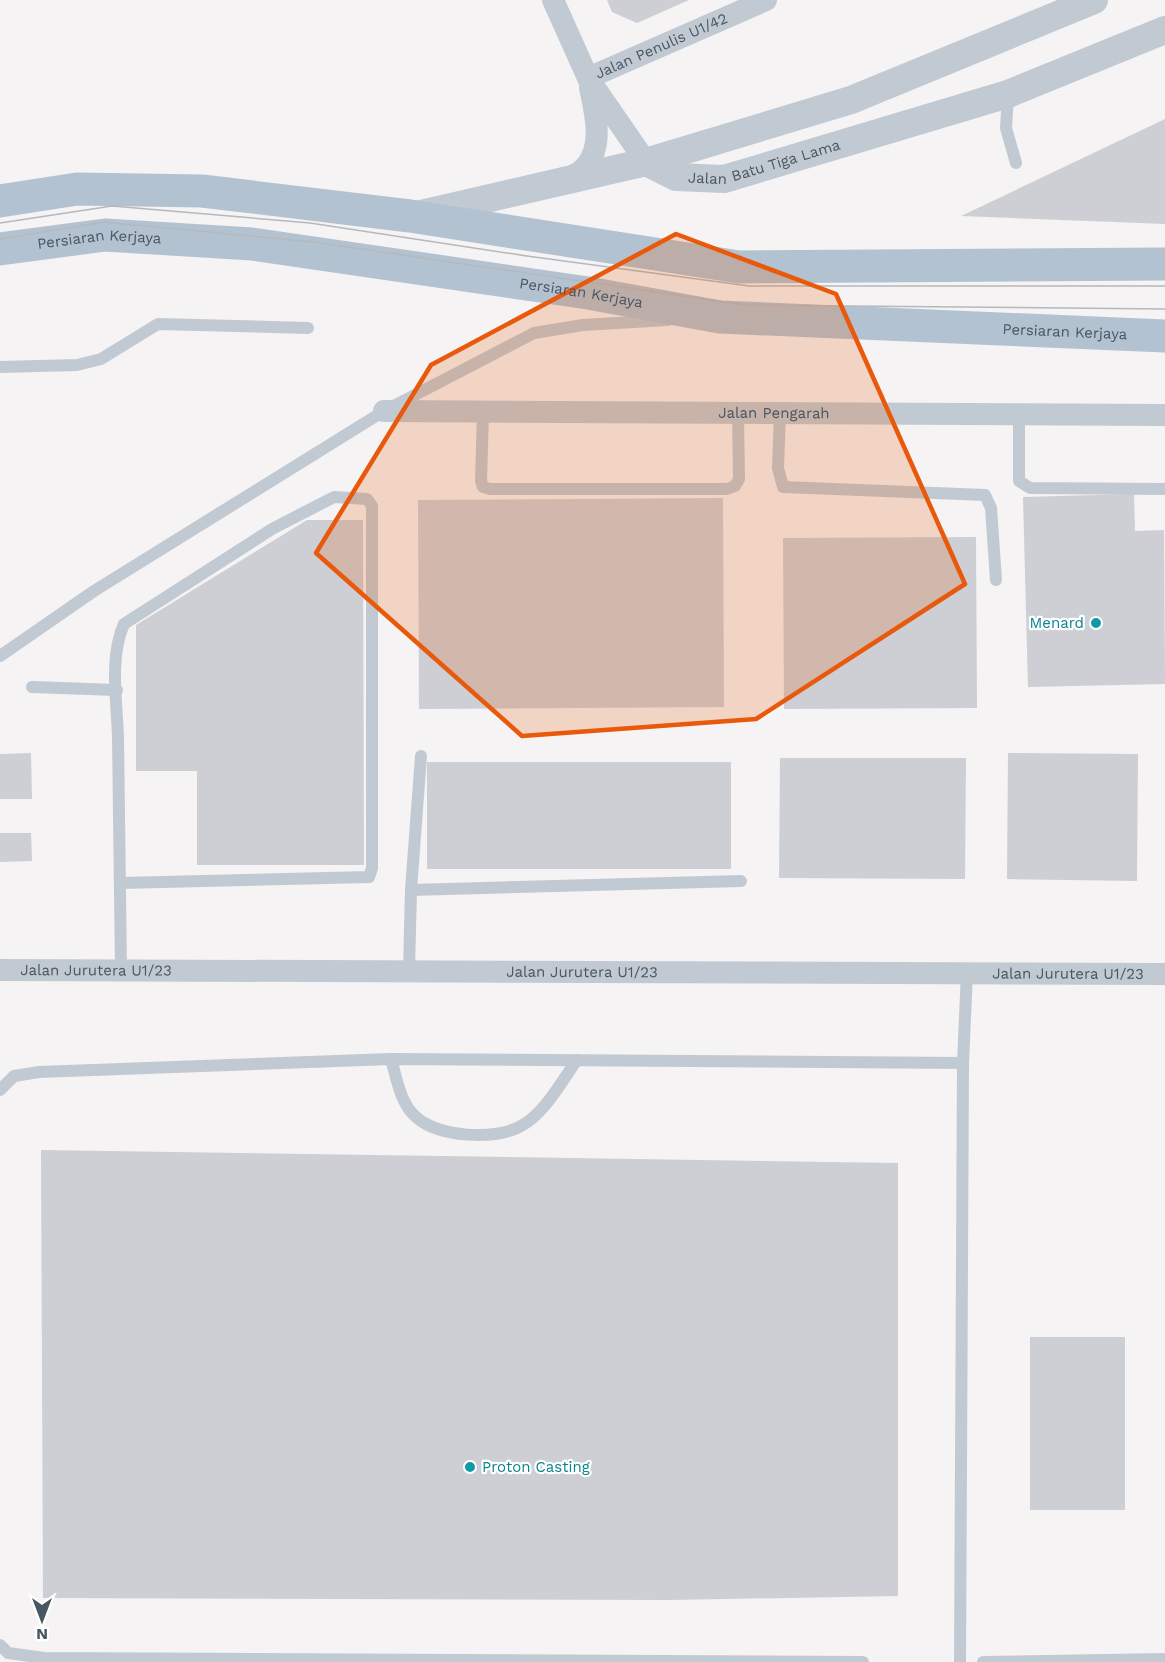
<svg xmlns="http://www.w3.org/2000/svg" width="1165" height="1662" viewBox="0 0 1165 1662" font-family="'Work Sans',sans-serif">
<rect width="100%" height="100%" fill="#f5f3f3"/>
<g fill="#cdcfd5">
<path d="M607 0H689L637 23 612 12Z"/>
<path d="M1165 119V224L961 216Z"/>
<path d="M1134 494 1135 531 1164 530 1165 684 1028 687 1023 497Z"/>
<path d="M723 498 724 707 419 709 418 500Z"/>
<path d="M307 520H363L364 865H197V771H136V625Z"/>
<path d="M976 537 977 708 784 709 783 538Z"/>
<path d="M31 753 32 799H0V754Z"/>
<path d="M1008 753 1138 754 1137 881 1007 879Z"/>
<path d="M780 758H966L965 879 779 878Z"/>
<rect x="427" y="762" width="304" height="107"/>
<path d="M0 833H31L32 861 0 862Z"/>
<path d="M41 1150 898 1163V1596L669 1600 43 1598Z"/>
<rect x="1030" y="1337" width="95" height="173"/>
</g>
<g fill="none" stroke-linecap="round" stroke-linejoin="round">
<g stroke="#c1cad2" stroke-width="12">
<path d="M1008 95 1006 128 1016 163"/>
<path d="M0 367 77 365 101 359 158 324 308 328"/>
<path d="M483 412 481 481 483 487 490 489H727L735 486 739 479 738 413"/>
<path d="M780 413 778 468 783 487 985 495 991 508 996 580"/>
<path d="M1019 415V481L1030 488 1165 489"/>
<path d="M0 656 94 591 384 411 534 333 583 325 668 320"/>
<path d="M32 687 117 690"/>
<path d="M120 883 369 877 372 868V506L367 499 334 497 272 529 124 624C109 657 117 702 118 737 119 815 120 893 121 970"/>
<path d="M411 890 741 881"/>
<path d="M409 970 411 890 421 756"/>
<path d="M391 1059C397 1079 400 1103 416 1117 438 1137 495 1141 521 1126 545 1113 561 1082 577 1060"/>
<path d="M0 1090 14 1076 39 1072 391 1059 963 1063"/>
<path d="M0 1645 8 1653 44 1658 863 1662"/>
<path d="M960 1662 963 1063 967 972"/>
<path d="M983 1662 1165 1659"/>
</g>
<g stroke="#c1cad2" stroke-width="22">
<path d="M553 0 588 78 646 162"/>
<path id="s1" d="M588 78 766 0"/>
<path d="M566 180C572 176 581 172 586 166 604 145 595 112 590 88"/>
<path id="s2" d="M384 411 1165 415"/>
<path id="s3" d="M0 970 1165 974"/>
</g>
<g stroke="#c1cad2" stroke-width="28">
<path id="s4" d="M646 162 676 177 724 179 1008 94 1165 30"/>
<path d="M417 215 646 162 851 100 1094 0"/>
</g>
<g stroke="#b3c2d1" stroke-width="33">
<path d="M0 201 77 189 202 191 410 216 739 267 1165 264"/>
<path id="s5" d="M0 249 105 235 252 244 588 293 720 317 1165 336"/>
</g>
<g stroke="#b5b8bd" stroke-width="1.5">
<path d="M0 223 112 206 310 223 527 256 749 286H1165"/>
<path d="M0 239 104 222 314 242 745 305 1165 309"/>
</g>
</g>
<path fill="#e8590c" fill-opacity="0.2" stroke="#e8590c" stroke-width="4.5" stroke-linejoin="round" d="M676 234 836 294 965 584 756 719 522 736 316 553 431 365Z"/>
<g fill="#0f9aa8" stroke="#fff" stroke-width="2">
<circle cx="1096" cy="623" r="6"/>
<circle cx="470" cy="1467" r="6"/>
</g>
<g text-anchor="middle" dominant-baseline="central" stroke-width="4.5" stroke-linejoin="round" paint-order="stroke">
<g font-size="15" fill="#4a5661" stroke="#fff">
<text stroke="none"><textPath href="#s1" startOffset="80">Jalan Penulis U1/42</textPath></text>
<text stroke="none"><textPath href="#s4" startOffset="124">Jalan Batu Tiga Lama</textPath></text>
<text stroke="none"><textPath href="#s5" startOffset="100">Persiaran Kerjaya</textPath></text>
<text stroke="none"><textPath href="#s5" startOffset="586">Persiaran Kerjaya</textPath></text>
<text stroke="none"><textPath href="#s5" startOffset="1072">Persiaran Kerjaya</textPath></text>
<text stroke="none"><textPath href="#s2" startOffset="390">Jalan Pengarah</textPath></text>
<text stroke="none"><textPath href="#s3" startOffset="96">Jalan Jurutera U1/23</textPath></text>
<text stroke="none"><textPath href="#s3" startOffset="582">Jalan Jurutera U1/23</textPath></text>
<text stroke="none"><textPath href="#s3" startOffset="1068">Jalan Jurutera U1/23</textPath></text>
</g>
<g font-size="15" fill="#0d838f" stroke="#fff" text-anchor="end">
<text x="1084" y="623">Menard</text>
<text x="482" y="1467" text-anchor="start">Proton Casting</text>
</g>
</g>
<g transform="translate(42 1620) rotate(180)" stroke="#ffffff" stroke-width="4.5" paint-order="stroke">
<path d="M0-4.5L10 22L0 15L-10 22Z" fill="#4a5661"/>
<text y="-9" font-size="16" font-weight="bold" text-anchor="middle" fill="#4a5661">N</text>
</g>
</svg>
